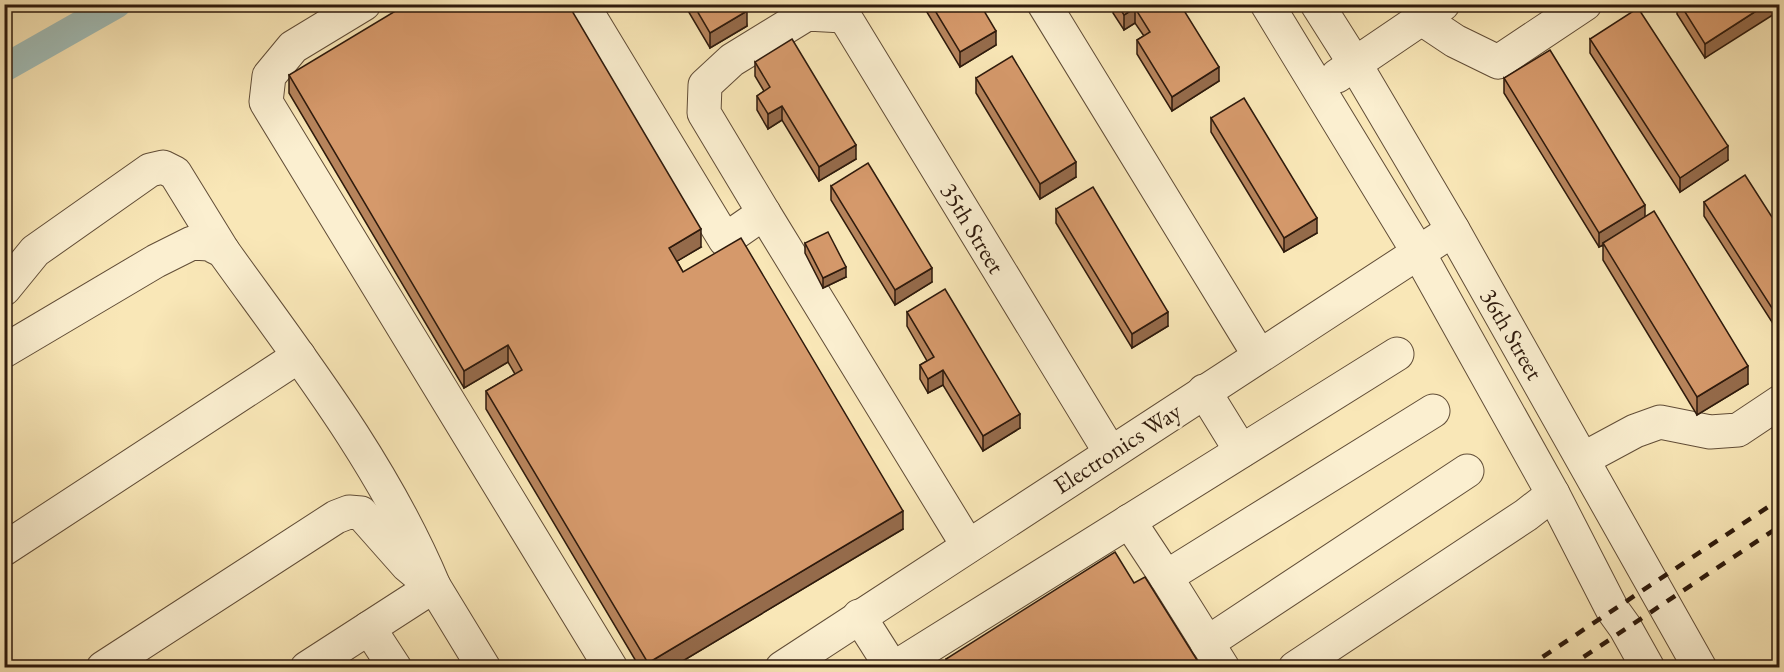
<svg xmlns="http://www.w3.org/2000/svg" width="1784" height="672" viewBox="0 0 1784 672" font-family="'EB Garamond',serif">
<rect width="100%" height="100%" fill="#f9e7b7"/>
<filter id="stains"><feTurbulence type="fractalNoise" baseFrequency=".00333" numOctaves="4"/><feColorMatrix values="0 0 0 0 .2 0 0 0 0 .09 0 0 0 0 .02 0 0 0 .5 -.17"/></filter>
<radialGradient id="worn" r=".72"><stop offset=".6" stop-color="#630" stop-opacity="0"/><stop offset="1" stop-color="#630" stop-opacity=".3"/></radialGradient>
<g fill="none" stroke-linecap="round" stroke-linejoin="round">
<path stroke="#a2beb8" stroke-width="28" d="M4 68 117 4"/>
<defs>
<g id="minor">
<path d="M364 4 293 47 269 76 266 102 611 668"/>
<path d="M582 4 725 240 764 213 968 546"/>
<path d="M837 4 1110 452"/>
<path d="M1044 4 1259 355"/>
<path d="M1267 4 1418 252 1553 494 1612 609 1625 627 1648 668"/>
<path d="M1317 4 1355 64 1453 230 1700 668"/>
<path d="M1422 19 1455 41 1498 62 1585 4"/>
<path d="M1337 76 1443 4"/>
<path d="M764 213 704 113 705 85 732 60 807 14 843 16"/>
<path d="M4 289 35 251 150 170 163 167 175 173 223 251"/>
<path d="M4 351 156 261 192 243 209 244 223 251C300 358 383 464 434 586"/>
<path d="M1204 391 1241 451"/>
<path d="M1583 459 1635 431 1660 422 1710 432 1738 430 1780 402"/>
<path d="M1129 521 1166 577 1433 411"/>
<path d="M4 549 299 356"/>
<path d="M1166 577 1223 668"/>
<path d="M859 616 892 668"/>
<path d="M369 628 395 668"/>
<path d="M1207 643 1467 471"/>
<path d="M103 668 336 517 349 512 361 513 407 565 419 575"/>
<path d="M307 668 434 586 484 668"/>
<path d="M782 668 1453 230"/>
<path d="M894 668 1397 354"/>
<path d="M1295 668 1526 515 1553 494"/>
</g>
</defs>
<use href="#minor" stroke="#614d37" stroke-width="35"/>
<use href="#minor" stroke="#fbefd0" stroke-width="33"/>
<g stroke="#2e1a0c" stroke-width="4.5" stroke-dasharray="10 10" stroke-linecap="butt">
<path d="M1526 668 1780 499"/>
<path d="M1567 668 1780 526"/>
</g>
</g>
<g fill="#b7845c" stroke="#2e1a0c" stroke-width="1.5">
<path d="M684 4H743L747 26 710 48Z"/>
<path d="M922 4H980L996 45 960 67Z"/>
<path d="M1113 4H1180L1219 81 1172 111 1137 54V40L1144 36 1135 23 1124 30 1113 13Z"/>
<path d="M1677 4H1779L1705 58 1677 14Z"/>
<path d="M1590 39 1728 160 1680 192 1590 53Z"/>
<path d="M755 62 856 159 819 181 782 120 768 129 757 110V96L764 91 755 76Z"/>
<path d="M289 75 701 247 677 261 683 272 903 529 671 668H640L486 409V391L515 374 508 362 464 388 289 93Z"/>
<path d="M976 78 1076 177 1040 199 976 93Z"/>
<path d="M1504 78 1645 217 1748 384 1697 415 1603 260V245L1599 247 1504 93Z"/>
<path d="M1211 118 1317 233 1284 252 1211 132Z"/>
<path d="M831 186 932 282 895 305 831 200Z"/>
<path d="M1704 202 1779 228V333L1704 216Z"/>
<path d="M1056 209 1168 326 1132 348 1056 223Z"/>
<path d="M805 243 846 277 823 288 805 253Z"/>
<path d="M907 312 1020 428 983 451 943 385 928 393 920 379V365L927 361 907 326Z"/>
<path d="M1134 583 1202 668H946V659Z"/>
</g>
<g fill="#956b4b" stroke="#2e1a0c" stroke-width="1.5">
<path d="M1767 4H1779V11L1705 58V44Z"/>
<path d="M1135 8V23L1124 30V15Z"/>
<path d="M747 11V26L710 48V33Z"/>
<path d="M996 31V45L960 67V52Z"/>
<path d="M1219 67V81L1172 111V97Z"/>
<path d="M782 106V120L768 129V114Z"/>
<path d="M856 145V159L819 181V167Z"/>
<path d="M1728 146V160L1680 192V178Z"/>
<path d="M1076 162V177L1040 199V184Z"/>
<path d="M1645 205V219L1603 243V245L1599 247V233Z"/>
<path d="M1317 218V233L1284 252V238Z"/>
<path d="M701 229V247L669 266V248Z"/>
<path d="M846 267V277L823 288V278Z"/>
<path d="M932 268V282L895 305V290Z"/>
<path d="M1168 312V326L1132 348V334Z"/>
<path d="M508 345V362L464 388V371Z"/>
<path d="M1748 366V384L1697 415V397Z"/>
<path d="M943 370V385L928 393V379Z"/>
<path d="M1020 414V428L983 451V436Z"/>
<path d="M903 511V529L671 668H648V663Z"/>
</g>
<g fill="#d5996b" stroke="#2e1a0c" stroke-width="1.5">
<path d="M407 4H568L701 229 669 248 683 272 741 238 903 511 648 663 486 391 522 370 508 345 464 371 289 75Z"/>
<path d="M693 4H743L747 11 710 33Z"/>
<path d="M931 4H980L996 31 960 52Z"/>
<path d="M1117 4H1180L1219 67 1172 97 1137 40 1150 32 1135 8 1124 15Z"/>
<path d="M1680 4H1767L1705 44Z"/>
<path d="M1638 8 1728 146 1680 178 1590 39Z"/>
<path d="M792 39 856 145 819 167 782 106 768 114 757 96 770 87 755 62Z"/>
<path d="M1550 50 1645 205 1599 233 1504 78Z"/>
<path d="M1012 56 1076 162 1040 184 976 78Z"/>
<path d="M1244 98 1317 218 1284 238 1211 118Z"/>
<path d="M868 163 932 268 895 290 831 186Z"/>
<path d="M1745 175 1779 228V319L1704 202Z"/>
<path d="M1093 187 1168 312 1132 334 1056 209Z"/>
<path d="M1654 211 1748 366 1697 397 1603 243Z"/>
<path d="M828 232 846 267 823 278 805 243Z"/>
<path d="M945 289 1020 414 983 436 943 370 928 379 920 365 934 357 907 312Z"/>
<path d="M1115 552 1134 583 1145 577 1202 668H951L946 659Z"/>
</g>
<g text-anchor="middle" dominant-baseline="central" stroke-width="6" stroke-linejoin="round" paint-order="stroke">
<g font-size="24" fill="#2e1a0c" stroke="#fbefd0">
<text transform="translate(973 228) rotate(59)">35th Street</text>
<text transform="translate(1512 334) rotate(60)">36th Street</text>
<text transform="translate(1117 448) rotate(-33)">Electronics Way</text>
</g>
</g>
<rect width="1784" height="672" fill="none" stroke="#f9e7b7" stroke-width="24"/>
<rect x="6" y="6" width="1772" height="660" fill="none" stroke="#2e1a0c" stroke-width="3"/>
<rect x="12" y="12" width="1760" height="648" fill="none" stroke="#2e1a0c" stroke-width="1.5"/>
<rect width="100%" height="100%" filter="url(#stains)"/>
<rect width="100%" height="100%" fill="url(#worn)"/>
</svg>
